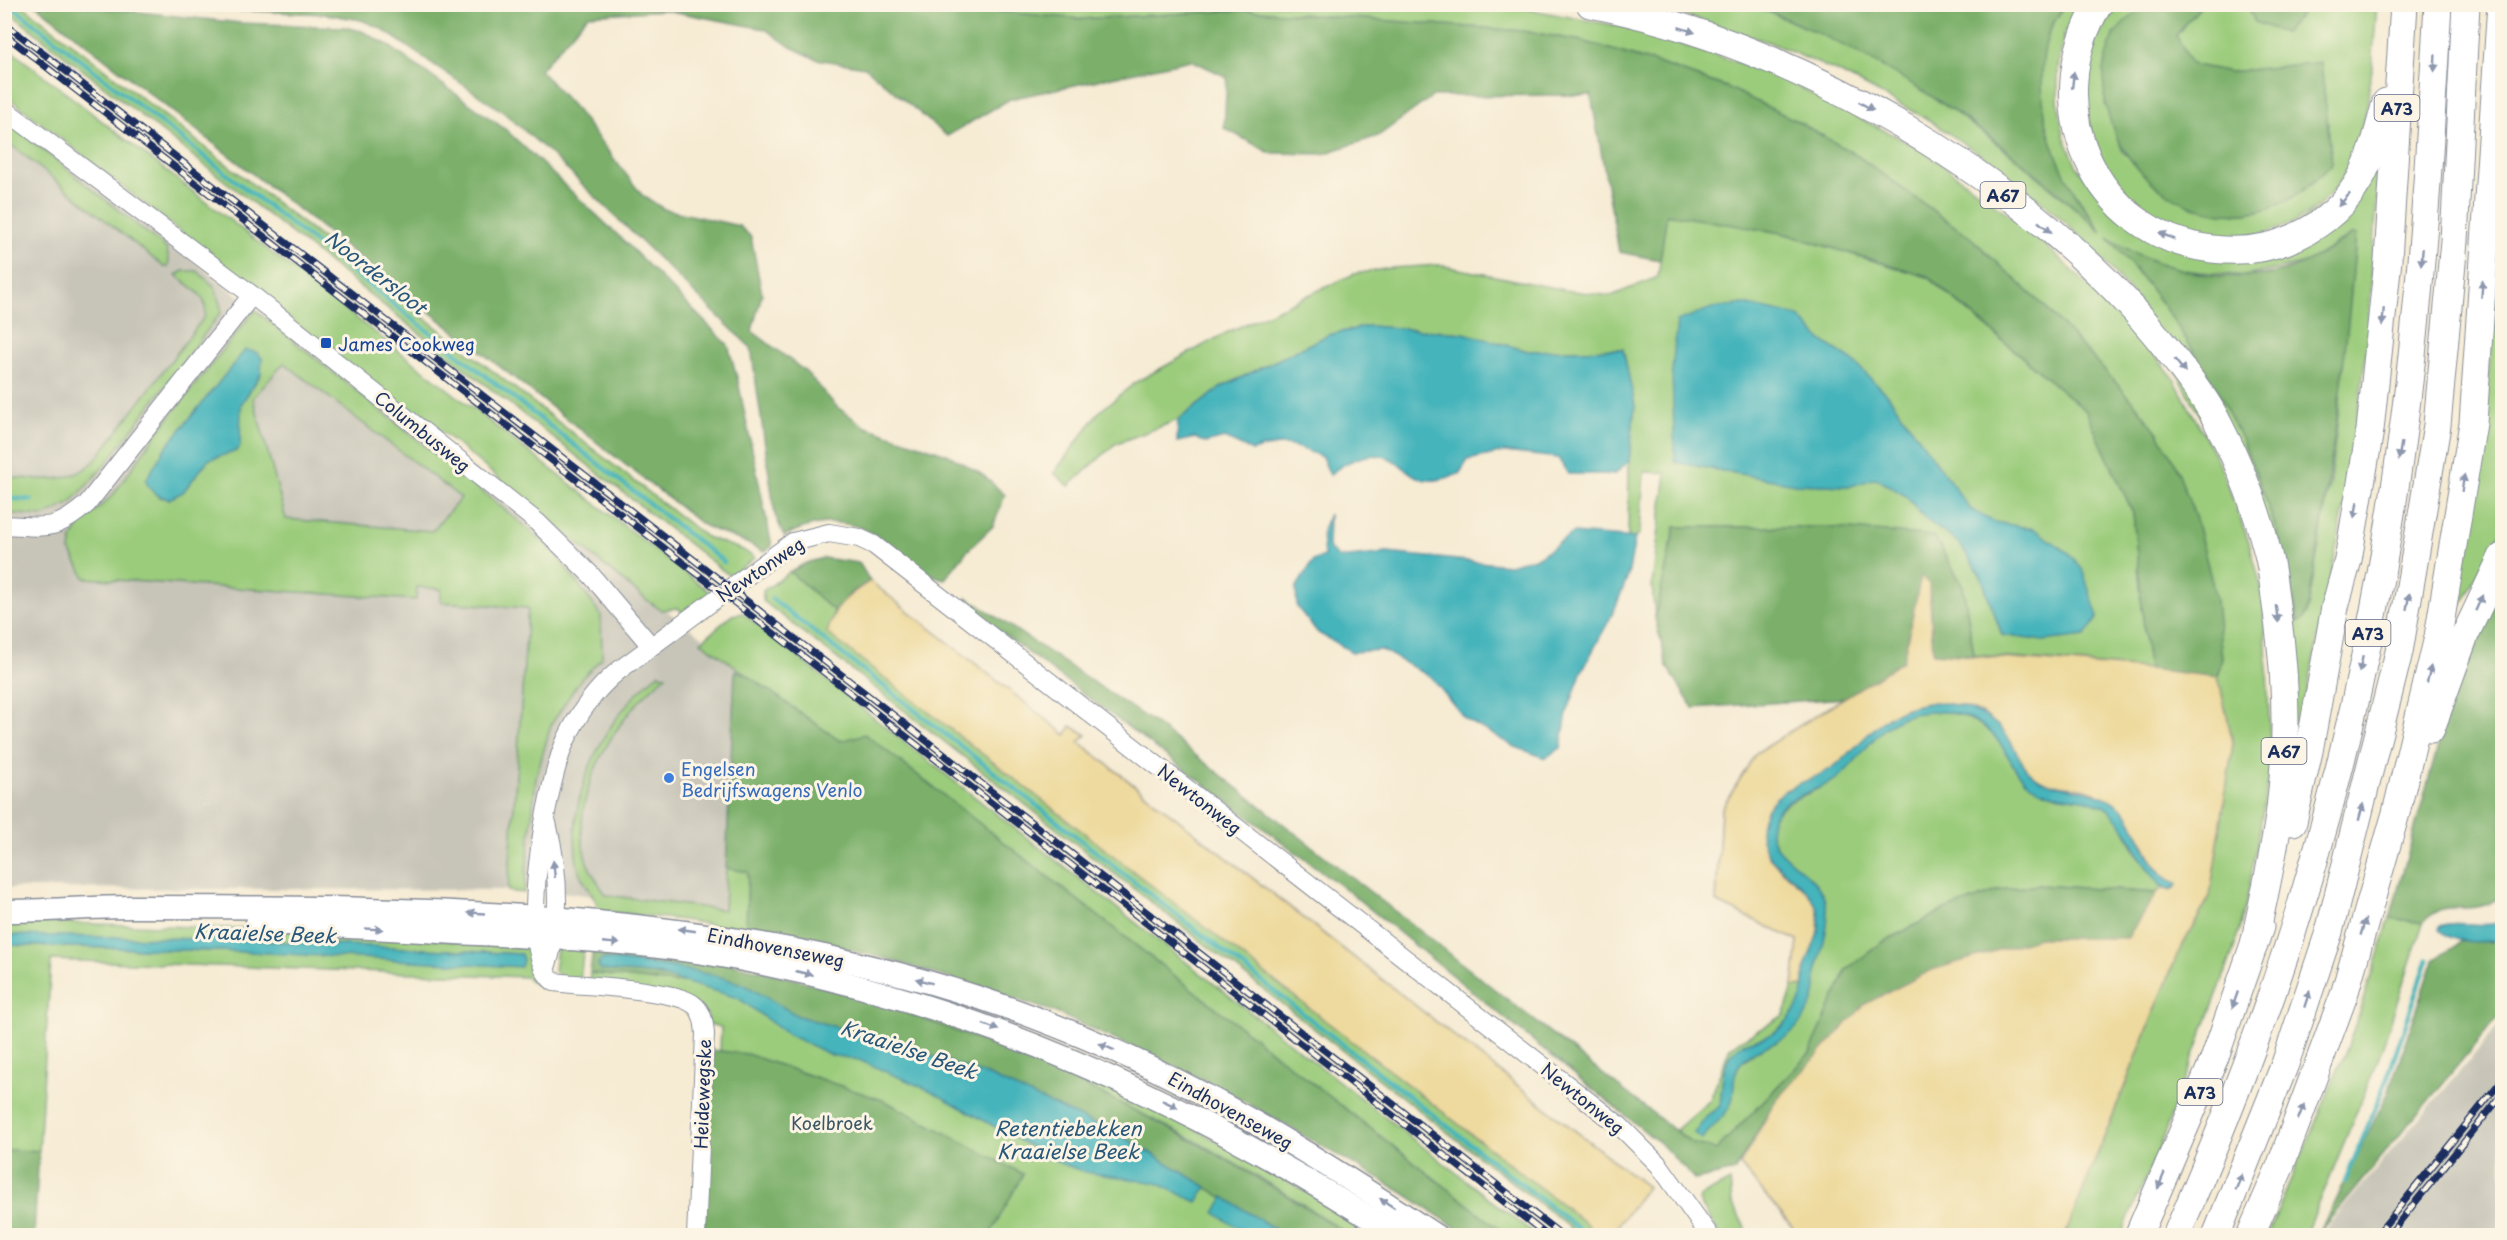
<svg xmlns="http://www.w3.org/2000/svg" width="2507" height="1240" viewBox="0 0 2507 1240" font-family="'Playpen Sans',sans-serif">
<rect width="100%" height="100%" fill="#fcf5e5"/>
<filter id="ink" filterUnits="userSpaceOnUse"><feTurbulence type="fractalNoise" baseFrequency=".0167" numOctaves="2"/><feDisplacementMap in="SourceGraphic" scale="12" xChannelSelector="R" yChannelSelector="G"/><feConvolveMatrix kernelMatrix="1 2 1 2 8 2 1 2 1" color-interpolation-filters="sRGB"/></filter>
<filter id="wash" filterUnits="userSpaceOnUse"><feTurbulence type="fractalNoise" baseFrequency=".008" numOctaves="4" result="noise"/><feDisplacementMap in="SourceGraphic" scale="24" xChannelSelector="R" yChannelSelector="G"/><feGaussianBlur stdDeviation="1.35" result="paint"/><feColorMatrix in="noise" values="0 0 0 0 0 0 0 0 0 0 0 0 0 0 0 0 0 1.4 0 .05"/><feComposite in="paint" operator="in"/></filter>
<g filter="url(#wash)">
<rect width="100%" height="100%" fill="#f6ebd3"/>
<g fill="#c7c5b8">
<path d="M4 112 253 307 746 669 726 913 546 890 5 888Z"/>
<path d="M2502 1022V1235H2320Z"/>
</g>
<g fill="#9bcc7b" stroke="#5b7e6c" stroke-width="1.5" fill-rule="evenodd">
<path d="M1500 4 1629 28 1768 72 1921 149 2028 229 2123 318 2173 377 2220 465 2250 545 2264 598 2271 766 2247 900 2232 955 2158 1150 2121 1235H2065L2177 955 2210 896 2233 743 2218 677 2222 657 2158 433 2132 400 2046 308 1971 238 1856 155 1729 88 1663 65 1582 41 1523 31 1245 10 1081 19 914 5Z"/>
<path d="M4 5H22L706 537 743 550 755 558 730 576 5 9Z"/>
<path d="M1652 5H1752L1849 46 1896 72 1949 108 2016 158 2099 229C2089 211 2075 194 2064 176 2041 138 2033 75 2049 33 2052 23 2060 13 2065 5H2081L2064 35 2058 68V100L2064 136 2077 167 2115 212 2253 254 2379 169 2368 337 2349 484 2292 768 2272 548 2138 301 2092 248 2046 205 1996 165 1924 117 1841 73 1771 43ZM2351 235 2342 384 2330 481 2307 613 2304 619 2297 622C2275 480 2205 346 2110 240L2143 258 2178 270 2245 276 2306 263Z"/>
<path d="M2115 5H2147L2114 34 2105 104 2123 152 2192 207 2236 214 2332 164 2321 63 2230 72 2190 64 2176 35 2202 5H2247L2255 22 2301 14 2300 5H2377C2372 59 2372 120 2347 169 2309 246 2201 257 2138 206 2080 158 2068 63 2115 5Z"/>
<path d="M4 45 711 593 683 613 678 608 661 610 645 599 446 435 371 385 209 254 5 95Z"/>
<path d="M4 119 166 248 169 259 168 267H164L5 140Z"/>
<path d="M2502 198V531L2488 554 2449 630 2480 451 2494 322Z"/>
<path d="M1666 214 1782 233 1927 277 2086 411 2133 513 2148 669 1974 655 1963 586 1825 527H1675L1655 618 1652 584 1666 473 1644 472 1640 533 1635 538H1628L1629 461 1635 406 1623 349 1528 351 1463 333 1369 326 1328 335 1222 387 1178 420 1115 444 1069 486 1054 473 1099 412 1136 382 1226 333 1354 274 1391 268 1439 265 1565 290 1611 296 1658 277ZM1743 304 1798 316 1821 340 1853 361 1890 398 1970 509 1994 522 2034 529 2002 635 1981 576 1960 544 1925 519 1906 496 1876 478 1851 486 1795 484 1675 462 1676 437Z"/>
<path d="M183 271H197L215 287 222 311 106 464 71 503 44 516 5 513V477C37 479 68 486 94 462L205 316C209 295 191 288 176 275Z"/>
<path d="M255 310 525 526 555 553 601 615 602 658 580 680 551 725 536 778 524 893 508 891 528 608 441 602V589L417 587 416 600 85 578 70 550 72 538 79 526 113 495 159 430ZM246 350 261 374 241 404 235 451 208 460 183 492 169 499 159 497 164 450ZM284 363 461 498 432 531 286 519 253 398Z"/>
<path d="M790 572 834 611 828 633 1601 1235H1580L763 601V591Z"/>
<path d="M743 613 894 734 1536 1235H1507L865 735 840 741 701 642 732 615Z"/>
<path d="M659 673 666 676C616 716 568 792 586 859 590 872 599 884 606 895L724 910 726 868 748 872 746 931 684 920 599 911C596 893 580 883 577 863 566 792 605 717 659 673Z"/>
<path d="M1943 711 1963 716 1985 727 2001 743 2015 769 2054 795 2086 799 2105 807 2120 820 2136 853 2163 888 2156 893 2039 885 2000 890 1942 911 1883 942 1847 969 1810 1053 1716 1150 1691 1143 1676 1130 1710 1100 1730 1047 1784 1015 1793 987 1805 986 1800 1003 1788 1020 1771 1035 1753 1040 1722 1080 1720 1106 1708 1115 1702 1138 1714 1122 1724 1115 1733 1096 1734 1079 1740 1063 1762 1048 1778 1042 1816 988 1815 976 1820 957 1817 885C1801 871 1772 852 1770 830 1769 818 1778 810 1787 804 1804 794 1823 789 1839 776 1860 759 1874 732 1898 719 1912 712 1927 712 1943 711Z"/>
<path d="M2390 918 2423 923 2378 1060 2306 1235 2267 1236 2348 1046Z"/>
<path d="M5 921 348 932 532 948 537 959 540 988 526 977 51 960 39 1151 31 1150 5 1235V945L250 952 521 954 250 940 5 935Z"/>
<path d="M584 945 580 981 566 979 554 971 557 949Z"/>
<path d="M590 973 673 983 688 981 722 992 888 1019 1306 1235H712L721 1027 708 1024 707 1014 589 982Z"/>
<path d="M891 1006 931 1013 1141 1098 1383 1235H1349L1293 1198 1194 1140 1092 1089 1035 1062Z"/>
<path d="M1730 1181 1732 1203 1749 1235H1720L1699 1201 1700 1197Z"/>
</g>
<g fill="#7cb06b" stroke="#4c7064" stroke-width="1.5">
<path d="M914 4 1081 19 1245 10 1523 31 1582 41 1663 65 1729 88 1797 121 1856 155 1971 238 2046 308 2132 400 2158 433 2175 463 2196 519 2215 594 2222 657 2218 677 2148 669 2133 513 2086 411 1927 276 1782 233 1667 214 1660 260 1619 252 1591 95 1433 96 1378 136 1323 154 1270 153 1224 128 1227 77 1191 60 1010 99 947 136 865 67 816 59 791 47 765 29 665 10 588 15 540 70 577 111 642 195 664 209 739 226 751 237 762 294 752 331 806 372 837 407 866 427 947 454 983 475 1005 495 993 526 966 552 945 579C928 576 919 567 906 556 865 523 834 511 784 536L775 515 751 348 551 154 503 112 380 28 361 20 326 14 197 9 152 5Z"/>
<path d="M2147 4 2202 5 2176 35 2191 64 2230 72 2321 62 2332 164C2317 179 2301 195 2282 203 2201 240 2109 174 2104 89 2103 72 2105 52 2114 36 2120 24 2136 12 2147 4Z"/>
<path d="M36 5H74L241 23 344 27 362 31 386 44 505 129 622 239 728 345 738 381 772 546 764 552C745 540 723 535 703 525Z"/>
<path d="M1752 5H2065C2060 13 2052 23 2049 33 2043 48 2042 67 2042 83 2043 142 2068 187 2102 233 1999 134 1886 56 1752 5Z"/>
<path d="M2247 5H2300L2301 14 2284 33 2255 22Z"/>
<path d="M2351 235H2356C2346 362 2329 487 2307 613L2304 619 2298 622C2274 480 2205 344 2108 238 2163 273 2246 291 2307 262 2323 254 2337 244 2351 235Z"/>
<path d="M1675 527H1825L1934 536 1963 586 1974 655 1933 653 1929 584 1903 661 1847 698 1693 708 1667 667 1655 618Z"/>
<path d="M823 558 859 563 870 581 852 592 834 611 790 572 806 563Z"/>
<path d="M2502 578V896C2497 899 2491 903 2485 905 2459 914 2445 897 2423 923L2390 918 2457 678Z"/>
<path d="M967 597 1157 725 1691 1143 1716 1150 1810 1053 1847 969 1883 942 1942 911 2000 890 2039 885 2157 893 2127 939 2039 938 1776 1100 1735 1171 1695 1180 1663 1146 1349 892 967 607Z"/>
<path d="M735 670 747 675 840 741 865 734 1507 1235H1467L1402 1192 1219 1087 1052 1011 891 960 818 942 746 931 748 872 726 868Z"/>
<path d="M2502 938V1012L2320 1231 2388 1093 2434 960 2464 940 2491 942Z"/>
<path d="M593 946C639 952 688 954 733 964 955 1013 1160 1111 1349 1235H1284L1131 1141 987 1075 904 1047 798 1016 667 966 602 959 598 964 688 981 673 983 590 973Z"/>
<path d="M711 1050 747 1054 885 1101 1023 1174 990 1235 703 1236Z"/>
<path d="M5 1150 39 1151 34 1235H5Z"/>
</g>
<g fill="#eeda9e" stroke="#84847e" stroke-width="1.5">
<path d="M1921 576 1929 584 1933 653 2148 669 2218 677 2233 743 2210 896 2177 955 2065 1235H1799L1740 1165 1776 1100 1865 1004 1932 970 2039 938H2127L2157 893 2163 888 2171 890 2177 884C2149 872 2144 835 2127 815 2120 807 2099 793 2089 790 2071 784 2053 789 2036 777 2016 763 2011 735 1991 720 1980 710 1963 706 1949 704 1887 696 1870 741 1827 772 1815 781 1799 785 1785 790L1762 837C1764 846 1767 855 1773 862 1787 879 1815 890 1818 914 1822 940 1804 961 1805 986L1793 987 1798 941 1716 902 1721 810 1756 753 1903 661Z"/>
<path d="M870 581 1066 735 1071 726 1087 735 1079 742 1647 1187 1611 1235H1601L827 633C835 605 846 596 870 581Z"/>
</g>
<g fill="#44b4bb" stroke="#30728c" stroke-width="1.5">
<path d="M1743 304 1798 316 1821 340 1853 361 1890 398 1970 509 1994 522 2034 529 2069 553 2082 569 2098 617 2085 636 2043 641 2002 635 1981 576 1960 544 1925 519 1906 496 1876 478 1851 486 1795 484 1675 462 1672 371 1677 321 1712 308Z"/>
<path d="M1369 326 1463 333 1528 351 1623 349 1635 406 1629 461 1615 474H1568L1558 458 1504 452 1468 460 1459 474C1449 477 1436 482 1426 480 1409 477 1402 462 1386 457 1368 451 1342 463 1330 475L1322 457C1292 444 1284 441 1252 451L1225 438 1205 443 1195 438 1177 442 1178 420 1222 387 1328 335Z"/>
<path d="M245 350 256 352 262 358 261 374 241 404 240 446 236 451 208 460 183 492 169 499C158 496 149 492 146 480L164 450Z"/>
<path d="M1329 514 1328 547 1339 558 1387 553 1509 565 1538 557 1573 533 1635 538 1628 576 1614 611 1581 673 1567 713 1561 748 1545 758 1513 746 1465 719 1431 677 1382 650 1352 652 1318 633 1297 607 1296 588 1313 561 1324 556 1322 533Z"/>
<path d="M1934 702C1963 704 1992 713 2009 739 2018 753 2024 771 2039 779 2069 793 2104 785 2127 814 2143 835 2149 875 2177 883L2176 887C2163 894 2157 880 2149 870 2134 851 2126 821 2105 807 2082 793 2053 801 2031 785 2016 775 2011 759 2001 745 1987 723 1960 710 1934 712 1921 712 1910 713 1899 719 1872 732 1860 762 1836 779 1818 792 1779 797 1772 820 1762 850 1803 866 1817 885 1838 913 1822 943 1816 973 1815 977 1816 982 1816 986 1816 1004 1805 1018 1794 1030 1779 1046 1753 1046 1740 1064 1731 1076 1736 1091 1731 1104 1727 1115 1710 1128 1702 1139L1694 1133 1708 1115 1720 1106C1722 1090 1721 1072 1729 1057 1739 1040 1756 1041 1772 1034 1785 1027 1798 1009 1802 995 1805 986 1803 977 1805 968 1810 949 1823 933 1818 912 1810 878 1763 871 1761 832 1761 819 1765 809 1774 800 1791 782 1818 780 1837 764 1874 733 1880 709 1934 702Z"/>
<path d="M2502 922V938C2485 944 2453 944 2439 930L2440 926C2459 919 2482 929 2502 922Z"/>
<path d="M5 935 250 940 521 954 523 960 521 967 250 952 5 945Z"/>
<path d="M602 959 667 966 717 976 745 985 798 1016 904 1047 987 1075 1131 1141 1207 1187 1197 1202 1157 1183 1085 1172 1060 1163 931 1091 859 1060 831 1055 787 1034 738 998 660 975 601 970 598 964Z"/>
<path d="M1224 1197 1284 1235H1248L1215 1213Z"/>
</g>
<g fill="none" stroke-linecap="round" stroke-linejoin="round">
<g stroke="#44b4bb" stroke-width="4.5">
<path d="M9 4 724 562"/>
<path d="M4 498 32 500"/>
<path d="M772 599 1588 1236"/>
<path d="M2345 1182 2387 1079 2428 959"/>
</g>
</g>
</g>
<g filter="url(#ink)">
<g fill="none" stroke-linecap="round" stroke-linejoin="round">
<defs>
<g id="minor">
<path d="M4 109 252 295 537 522 591 575 651 646"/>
<path d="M4 525C45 527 55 532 87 504L252 295"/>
<path d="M545 971C562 924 559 871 547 823"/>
<path d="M696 1236 705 1034C704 1023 703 1011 693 1004 674 989 583 986 554 982 514 953 547 781 566 740 578 714 596 689 618 671L793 542 829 533 859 538 874 545 1620 1126 1659 1165 1710 1236"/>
</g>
<g id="major">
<path d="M4 911C47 911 90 907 133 907 443 907 761 908 1054 1025 1190 1078 1315 1155 1436 1236"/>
<path d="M257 923C324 925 390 929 456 933 539 937 622 940 703 953 958 994 1182 1097 1398 1236"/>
</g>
<g id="highway">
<path d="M1590 4C1796 43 2038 183 2167 349 2185 373 2206 398 2219 425 2240 465 2257 509 2268 554 2273 573 2274 593 2277 612 2286 677 2288 744 2280 809 2274 855 2263 900 2254 945"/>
<path d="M2099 4C2037 104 2093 235 2212 249 2238 252 2264 250 2288 240 2314 230 2340 211 2355 187 2372 162 2378 131 2386 102"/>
<path d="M2431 729 2465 635 2502 557"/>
<path d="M2293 822 2309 751 2335 607 2348 560 2370 430 2388 260 2404 4"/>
<path d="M2138 1236 2215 1057 2260 927"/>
<path d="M2176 1236C2209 1160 2240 1083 2268 1005 2334 818 2379 619 2404 423 2422 284 2430 144 2438 4"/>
<path d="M2216 1236 2285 1064 2329 932 2399 652 2437 425 2454 241 2466 4"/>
<path d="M2250 1236 2280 1167 2344 995 2396 813 2438 637 2473 423 2501 4"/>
</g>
</defs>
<use href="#minor" stroke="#888d98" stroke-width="20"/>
<use href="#major" stroke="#888d98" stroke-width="25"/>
<use href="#highway" stroke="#888d98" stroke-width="29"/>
<use href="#minor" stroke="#fff" stroke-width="18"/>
<use href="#major" stroke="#fff" stroke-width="22"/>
<use href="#highway" stroke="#fff" stroke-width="27"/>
<defs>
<g id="rail">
<path d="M4 23 1563 1236"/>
<path d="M4 34 1548 1236"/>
<path d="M2376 1236 2502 1080"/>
<path d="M2388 1236 2502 1095"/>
</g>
</defs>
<use href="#rail" stroke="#1b2f5e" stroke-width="7"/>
<use href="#rail" stroke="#fcf5e5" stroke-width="4.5" stroke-dasharray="14" stroke-linecap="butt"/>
</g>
<defs><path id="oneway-solid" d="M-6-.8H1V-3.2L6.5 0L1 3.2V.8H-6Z" transform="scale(1.5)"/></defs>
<g fill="#8d97ae">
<use href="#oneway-solid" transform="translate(1687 30) rotate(18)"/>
<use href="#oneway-solid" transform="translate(2435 63) rotate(93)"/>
<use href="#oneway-solid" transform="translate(2073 80) rotate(-84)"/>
<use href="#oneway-solid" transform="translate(1866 106) rotate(29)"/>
<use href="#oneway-solid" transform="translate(2344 200) rotate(133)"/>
<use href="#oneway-solid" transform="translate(2045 227) rotate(38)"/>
<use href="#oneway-solid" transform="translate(2167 236) rotate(-156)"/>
<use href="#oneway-solid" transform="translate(2422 257) rotate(95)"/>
<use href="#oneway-solid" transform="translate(2482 289) rotate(-86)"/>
<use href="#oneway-solid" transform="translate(2383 317) rotate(95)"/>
<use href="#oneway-solid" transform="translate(2180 366) rotate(52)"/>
<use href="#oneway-solid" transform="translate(2400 451) rotate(99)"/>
<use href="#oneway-solid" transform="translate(2463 483) rotate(-81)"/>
<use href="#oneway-solid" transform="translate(2356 510) rotate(100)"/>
<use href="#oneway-solid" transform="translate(2408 601) rotate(-80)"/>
<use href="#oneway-solid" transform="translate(2479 603) rotate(-66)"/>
<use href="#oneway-solid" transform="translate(2277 614) rotate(82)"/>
<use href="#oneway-solid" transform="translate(2361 664) rotate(103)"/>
<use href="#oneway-solid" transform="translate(2429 674) rotate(-76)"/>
<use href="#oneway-solid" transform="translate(2361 812) rotate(-75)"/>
<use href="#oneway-solid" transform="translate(554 869) rotate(-96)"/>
<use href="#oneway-solid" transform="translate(476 913) rotate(-177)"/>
<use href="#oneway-solid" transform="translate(2363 927) rotate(-74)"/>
<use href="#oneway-solid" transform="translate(374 929) rotate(3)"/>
<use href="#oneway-solid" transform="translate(687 930) rotate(-172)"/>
<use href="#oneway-solid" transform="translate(611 943) rotate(5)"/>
<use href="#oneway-solid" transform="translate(804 973) rotate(13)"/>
<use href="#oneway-solid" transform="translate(924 981) rotate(-165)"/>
<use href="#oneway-solid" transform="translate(2307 999) rotate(-72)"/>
<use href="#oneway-solid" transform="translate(2235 1000) rotate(109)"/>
<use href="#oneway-solid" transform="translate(991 1027) rotate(20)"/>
<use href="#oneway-solid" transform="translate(1107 1047) rotate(-156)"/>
<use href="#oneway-solid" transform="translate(1170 1104) rotate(26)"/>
<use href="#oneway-solid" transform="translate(2301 1112) rotate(-69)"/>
<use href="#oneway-solid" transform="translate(2161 1181) rotate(113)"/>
<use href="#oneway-solid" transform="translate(2239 1182) rotate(-67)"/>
<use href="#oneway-solid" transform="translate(1387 1203) rotate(-147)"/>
</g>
</g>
<rect fill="#1a4fb4" stroke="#fcf5e5" stroke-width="2" x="320" y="337" width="12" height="12" rx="3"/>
<circle fill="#3f7fe0" stroke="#fcf5e5" stroke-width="2" cx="669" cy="778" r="6"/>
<g text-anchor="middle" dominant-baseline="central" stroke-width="6" stroke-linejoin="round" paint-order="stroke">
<g fill="#fcf5e5" stroke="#5e6a86" stroke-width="1.5">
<rect x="2374.5" y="95" width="45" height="26" rx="4.5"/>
<rect x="1980.5" y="182" width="45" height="26" rx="4.5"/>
<rect x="2345.5" y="620" width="45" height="26" rx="4.5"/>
<rect x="2261.5" y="738" width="45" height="26" rx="4.5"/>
<rect x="2177.5" y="1079" width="45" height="26" rx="4.5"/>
</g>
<g font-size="16" font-weight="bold" fill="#1b2f5e">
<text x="2397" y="108">A73</text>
<text x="2003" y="195">A67</text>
<text x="2368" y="633">A73</text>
<text x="2284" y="751">A67</text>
<text x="2200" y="1092">A73</text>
</g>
<g font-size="18" fill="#164399" stroke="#fcf5e5" text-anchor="start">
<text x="338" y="343">James Cookweg</text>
</g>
<g font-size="18" fill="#1b2f5e" stroke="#fcf5e5">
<text transform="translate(423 431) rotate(39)">Columbusweg</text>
<text transform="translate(760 569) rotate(-34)">Newtonweg</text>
<text transform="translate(1200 799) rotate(38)">Newtonweg</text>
<text transform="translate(776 947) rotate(11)">Eindhovenseweg</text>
<text transform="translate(702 1094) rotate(-88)">Heidewegske</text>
<text transform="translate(1583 1098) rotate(39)">Newtonweg</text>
<text transform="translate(1231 1110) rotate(29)">Eindhovenseweg</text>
</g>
<g font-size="18" fill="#366cbe" stroke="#fcf5e5" text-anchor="start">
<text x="681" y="768">Engelsen<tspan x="681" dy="21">Bedrijfswagens Venlo</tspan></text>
</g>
<g font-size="18" fill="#3b5665" stroke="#fcf5e5">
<text x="832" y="1122">Koelbroek</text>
</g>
<g font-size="20" font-style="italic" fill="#27577a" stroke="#fcf5e5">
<text transform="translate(376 272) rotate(38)">Noordersloot</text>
<text transform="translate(265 933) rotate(2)">Kraaielse Beek</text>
<text transform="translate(909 1049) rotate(19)">Kraaielse Beek</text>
<text x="1068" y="1128">Retentiebekken<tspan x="1068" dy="23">Kraaielse Beek</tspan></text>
</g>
</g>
<rect width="2507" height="1240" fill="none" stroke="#fcf5e5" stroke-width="24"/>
</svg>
